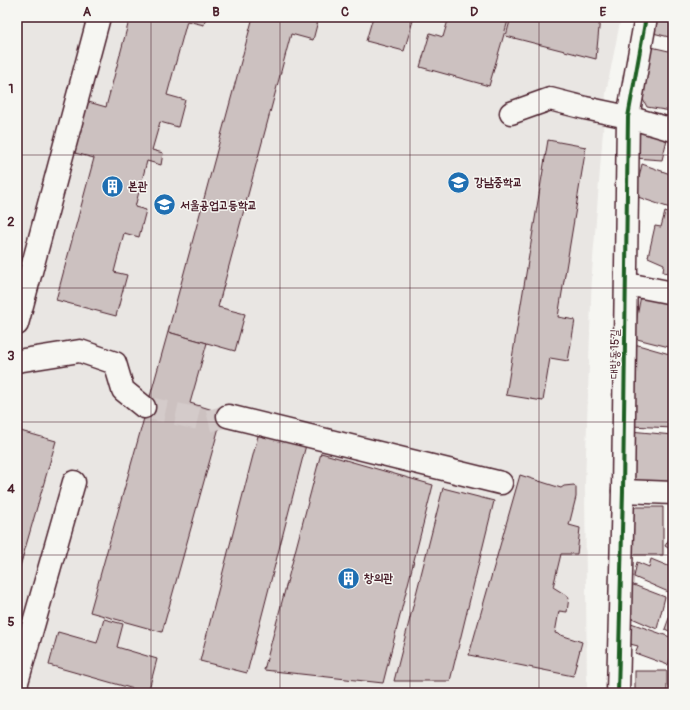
<svg xmlns="http://www.w3.org/2000/svg" width="690" height="710" viewBox="0 0 690 710" font-family="Pangolin,'Poor Story',sans-serif">
<rect width="100%" height="100%" fill="#f6f6f2"/>
<filter id="ink" filterUnits="userSpaceOnUse"><feTurbulence type="fractalNoise" baseFrequency=".025" numOctaves="2"/><feDisplacementMap in="SourceGraphic" scale="8" xChannelSelector="R" yChannelSelector="G"/><feConvolveMatrix kernelMatrix="1 2 1 2 8 2 1 2 1" color-interpolation-filters="sRGB"/></filter>
<g filter="url(#ink)">
<path fill="#e9e6e3" d="M17 17H621L606 93 592 272 585 484 587 693H17Z"/>
<g fill="#ccc1c0" stroke="#4a1f2b">
<path d="M130 17H206L204 25 187 21 167 95 185 100 178 127 160 122 152 150 163 153 161 165 147 161 135 207 146 210 139 237 124 233 114 272 127 275 116 316 56 300 94 158 71 152 85 101 106 107Z"/>
<path d="M253 17H319L313 40 291 34 218 307 245 314 235 351 168 332Z"/>
<path d="M373 17H414L404 51 366 41Z"/>
<path d="M449 17H509L489 86 420 67 430 33 443 37Z"/>
<path d="M511 17H600L596 59 506 36Z"/>
<path d="M652 17H673V38L649 32Z"/>
<path d="M647 46 673 52V97L671 111 647 107 637 88Z"/>
<path d="M637 130 668 135 662 160 634 158Z"/>
<path d="M548 140 586 147 558 317 575 320 568 361 550 358 543 401 506 395Z"/>
<path d="M642 164 673 175V209L635 196Z"/>
<path d="M665 212 673 215V274L663 272 664 264 648 257 655 226 661 227Z"/>
<path d="M642 290 673 296V348L633 338Z"/>
<path d="M168 332 207 343 190 403 223 413 162 632 90 612Z"/>
<path d="M631 343 673 355V428L630 426Z"/>
<path d="M17 430 56 441 17 577Z"/>
<path d="M630 431 673 435V484H631Z"/>
<path d="M259 432 306 445 247 673 200 661Z"/>
<path d="M321 453 433 485 383 683 264 670Z"/>
<path d="M520 475 561 488 564 486 574 485 576 488V497L569 525 580 528 577 554H561L553 587 569 597 567 612 559 611 555 633 582 642 573 676 469 655Z"/>
<path d="M443 488 494 501 450 681H394Z"/>
<path d="M629 507H663V555H628Z"/>
<path d="M673 532V551L665 546Z"/>
<path d="M651 559 673 568V594L634 577 637 562 649 567Z"/>
<path d="M631 584 665 597 657 629 625 615Z"/>
<path d="M673 607V633L665 629Z"/>
<path d="M104 619 123 624 117 647 157 659 148 693 49 665 58 632 97 643Z"/>
<path d="M631 623 673 638V651L668 665 635 653 638 646 626 643Z"/>
<rect x="635" y="671" width="32" height="22"/>
</g>
<g fill="none" stroke-linecap="round" stroke-linejoin="round">
<path stroke="#d4cbca" stroke-width="22" stroke-dasharray="22 11" stroke-linecap="butt" d="M144 407 208 421 228 416"/>
<defs>
<g id="minor">
<path d="M511 113 550 99 585 108 628 117 673 130"/>
<path d="M627 284 673 293"/>
<path d="M17 324 99 17"/>
<path d="M17 361 80 351 115 363 123 390 144 407"/>
<path d="M228 416 501 483"/>
<path d="M623 491 673 493"/>
<path d="M17 682 74 482"/>
<path d="M618 693 623 491 628 117 646 17"/>
</g>
</defs>
<use href="#minor" stroke="#4a1f2b" stroke-width="25"/>
<use href="#minor" stroke="#f6f6f2" stroke-width="22"/>
<defs>
<path id="cycleway" d="M618 693 623 491 628 117 646 17"/>
</defs>
<use href="#cycleway" stroke="#f6f6f2" stroke-width="6"/>
<use href="#cycleway" stroke="#1b5e20" stroke-width="4"/>
</g>
</g>
<path fill="none" stroke="#4a1f2b" stroke-width="1" stroke-opacity="0.55" d="M151 17V693M280 17V693M410 17V693M539 17V693M17 155H673M17 288H673M17 422H673M17 555H673"/>
<defs>
<symbol id="school-disc" viewBox="-11 -11 22 22"><circle r="9.5" fill="#1f6fb2" stroke="#f6f6f2"/><path d="M0-5L7-2L0 1L-7-2ZM-4 1L0 2.5L4 1V4Q0 6-4 4Z" fill="#fff"/></symbol>
<symbol id="building-disc" viewBox="-11 -11 22 22"><circle r="9.5" fill="#1f6fb2" stroke="#f6f6f2"/><path d="M-4-6H4V6H1V3H-1V6H-4ZM-2.5-4.3h1.7v1.8h-1.7ZM.8-4.3h1.7v1.8H.8ZM-2.5-1h1.7V.8h-1.7ZM.8-1h1.7V.8H.8Z" fill="#fff"/></symbol>
</defs>
<g fill-rule="evenodd">
<use href="#school-disc" x="446" y="170" width="25" height="25"/>
<use href="#building-disc" x="100" y="174" width="25" height="25"/>
<use href="#school-disc" x="152" y="192" width="25" height="25"/>
<use href="#building-disc" x="336" y="566" width="25" height="25"/>
</g>
<g text-anchor="middle" dominant-baseline="central" stroke-width="3" stroke-linejoin="round" paint-order="stroke">
<g font-size="12" font-weight="bold" fill="#4a1f2b" stroke="#f6f6f2" text-anchor="start">
<text x="474" y="182">강남중학교</text>
<text x="128" y="186">본관</text>
<text x="180" y="205">서울공업고등학교</text>
<text x="364" y="578">창의관</text>
</g>
<g font-size="12" fill="#4a1f2b" stroke="#f6f6f2">
<text transform="translate(615 354) rotate(-89)">대방동15길</text>
</g>
</g>
<rect width="690" height="710" fill="none" stroke="#f6f6f2" stroke-width="44"/>
<rect x="22" y="22" width="646" height="666" fill="none" stroke="#4a1f2b" stroke-width="1.5"/>
<g font-size="13" text-anchor="middle" font-weight="bold" fill="#4a1f2b">
<text x="87" y="16">A</text>
<text x="216" y="16">B</text>
<text x="345" y="16">C</text>
<text x="474" y="16">D</text>
<text x="603" y="16">E</text>
<text x="11" y="93">1</text>
<text x="11" y="226">2</text>
<text x="11" y="360">3</text>
<text x="11" y="493">4</text>
<text x="11" y="626">5</text>
</g>
</svg>
